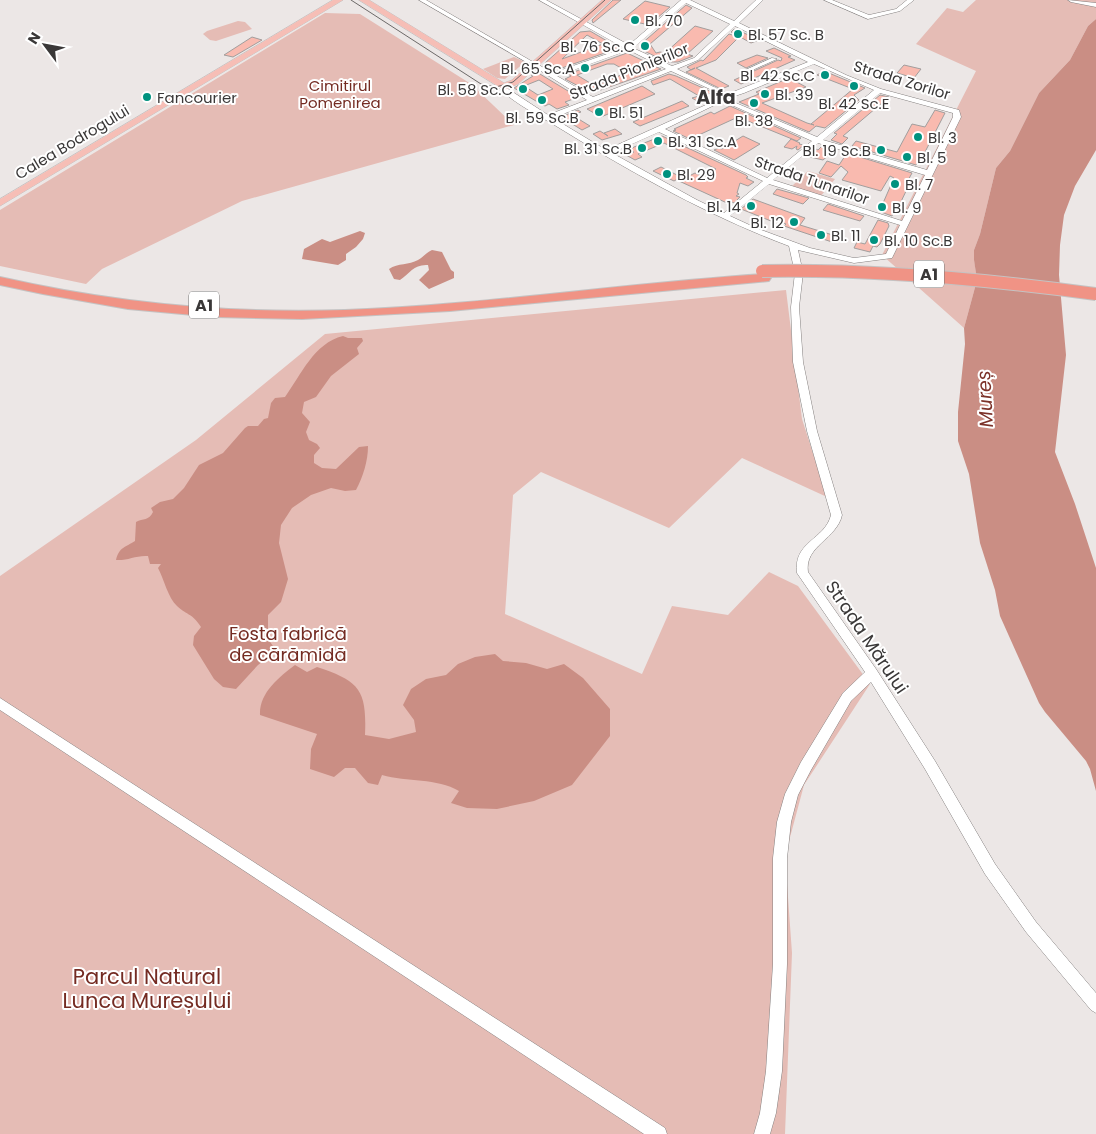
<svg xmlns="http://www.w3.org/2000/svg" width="1096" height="1134" viewBox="0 0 1096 1134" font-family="Poppins,sans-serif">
<rect width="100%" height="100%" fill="#ece7e6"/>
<g fill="#e5bcb5">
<path d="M976 0H1096V19L1088 26 1070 60 1039 93 1010 151 996 168 980 234 974 250V259L977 280 964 328 882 255 976 71 916 44 947 8 963 12Z"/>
<path d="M325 13 360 14 471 84 514 125 242 201 102 269 86 284 0 266V210Z"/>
<path d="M238 21 245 22 252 29 216 41 210 40 203 34 207 31Z"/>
<path d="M514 57 525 62 505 79 497 78 483 69Z"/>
<path d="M808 171 835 179 820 197 791 187Z"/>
<path d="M786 290 802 419 827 497 742 458 669 528 541 472 513 495 505 614 642 674 672 606 728 615 769 572 798 586 870 684 804 785 785 856 792 953 785 1134H0V576L196 440 325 334Z"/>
</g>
<g fill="#ca8e84">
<path d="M1096 19V150L1075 186 1064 215 1060 245 1059 275 1066 355 1055 452 1075 504 1096 568V791L1090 769 1086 761 1045 712 1039 703 1000 616 995 590 980 543 969 474 958 441V412L965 344 964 328 977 280 974 260V250L980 234 996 168 1010 151 1039 93 1070 60 1088 26Z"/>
<path d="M360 231 365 233 363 239 356 247 346 254V260L338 265 302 259 304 249 322 239 330 242Z"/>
<path d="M432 250 442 252 451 270 454 272V278L429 289 419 280 429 270 428 265C414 264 410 273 400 280L394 279 389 269C398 263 409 265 418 260 424 257 425 253 432 250Z"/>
<path d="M343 336 348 338H362L363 341 357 348 359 354 331 376 316 397 304 402 302 413 310 422 306 432 309 440 317 444 320 448 314 455V463L322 468 336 469 359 447 368 446C368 461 363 477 356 490L345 491 331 488 311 495 292 508 281 525 279 543 288 579 281 602 268 615V639L273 646 274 653 258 665 236 689 223 687 214 679 193 645 194 636 201 627C192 613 188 616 177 606 168 598 164 579 158 568L161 564H150L148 556C136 555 127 561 116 560 119 547 126 547 135 541L136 522C143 518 149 521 153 512L151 508 160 502 173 499 184 488 199 465 223 453 245 428 248 426H258L264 419 268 418 271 403 275 398 285 397C301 375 314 343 343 336Z"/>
<path d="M495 654 503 661 526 663 547 669 564 664 583 678 610 709V736L572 785 534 801 497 809 467 808 451 803 459 791C437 778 407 782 382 775L378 785 368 783 355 768H345L334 777 310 769 311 749 317 734 260 715C259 693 279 677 295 665L307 672 317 667C359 681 367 689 365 735L389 739 416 732 414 720 403 705 411 689 426 679 446 675 458 664 475 657Z"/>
</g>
<g fill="#f9baaf" stroke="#a29e9d" fill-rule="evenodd">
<path d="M613 0H621L593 23 592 20Z"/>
<path d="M645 1 670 7 649 25 623 19Z"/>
<path d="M686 5 692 8 650 44 656 53 660 52 665 53 695 26 713 31 687 54 693 56 678 62H667L642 50 640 45Z"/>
<path d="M734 29 742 32 759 40 751 43 731 32Z"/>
<path d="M590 31 619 48 559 69 553 65 545 67V63L580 32ZM587 35 603 44 562 59Z"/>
<path d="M729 34 739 37 716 60 696 68 729 86 721 89 686 72 695 68 691 70 687 67 701 60 703 61Z"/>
<path d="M252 37 262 40 233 57 224 55Z"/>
<path d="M774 48 791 56 788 57 795 60 741 84 734 80 778 60 781 61 782 58 766 51Z"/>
<path d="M627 53 661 69 595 92 593 88 584 89 565 79 571 76 568 74ZM607 64H614L628 72 595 86 577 75Z"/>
<path d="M757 55 768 58 746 68 737 63Z"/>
<path d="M904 65 921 69 914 78 897 73Z"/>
<path d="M535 71 573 94 570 95 576 98 565 102 569 105 557 109 549 104 545 106 541 104 514 88 533 76 531 75ZM539 80 553 89 538 95 524 86Z"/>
<path d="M824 71 865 88 854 95 859 100 825 128 816 126 809 132 739 102 759 94 756 92 789 78 806 87 762 103 807 123 814 125 811 124 853 89 817 75Z"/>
<path d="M669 74 676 76 712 92 704 97 708 99 700 103 692 98 699 96 670 79 653 85 651 81Z"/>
<path d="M642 86 655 94 601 117 587 109Z"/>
<path d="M880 95 889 97 843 136 848 138 842 144 831 140 837 134 834 133Z"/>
<path d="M682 101 689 106 640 126 633 122Z"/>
<path d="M730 106 801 138 797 141 738 117 690 139 673 131 676 130 674 129 711 112 714 114Z"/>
<path d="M578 110 581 112 572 115 590 126 582 130 561 117Z"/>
<path d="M935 110 945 113 925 152 916 165 852 146 856 141 897 152 912 124 925 127Z"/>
<path d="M615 129 622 134 602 140 593 134 600 131 608 136 604 133Z"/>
<path d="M662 136 746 175 748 177 746 178 754 182 748 186 740 183 737 193 739 194 736 196 740 197 734 203 730 201 727 203 679 181 695 173 704 177 716 169 664 143 638 154 642 157 635 160 626 155 634 152 630 150 634 147Z"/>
<path d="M743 136 760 144 734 160 714 150 719 148 722 149Z"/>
<path d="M791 139 800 143 799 144 804 145 798 150 796 149 797 146 792 149 784 147Z"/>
<path d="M822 146 835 150 823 160 806 156 814 148 818 150Z"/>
<path d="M847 153 912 173 906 184 909 185 895 214 893 213 892 216 881 212 880 210 894 178 890 176 881 191 842 180 848 172 841 166 831 177 819 173 827 161 839 165Z"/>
<path d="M661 167 681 177 674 181 653 171Z"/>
<path d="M777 189 809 198 803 204 773 194Z"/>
<path d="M753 199 805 218 800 225 836 236 832 242 784 226 786 224 774 219 771 221 741 209Z"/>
<path d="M828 204 864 216 860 221 823 210Z"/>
<path d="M878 220 888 223 889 226 880 244 877 247 873 246 870 252 854 248 857 242 865 244Z"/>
</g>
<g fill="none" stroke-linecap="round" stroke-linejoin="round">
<defs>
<g id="minor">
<path d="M419 0H426L533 62 528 63Z"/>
<path d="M539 0H546L629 45 681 0H690L734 21 756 0H763L739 23 846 75 881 89 959 110 961 117 892 258 854 263 798 250 803 273 799 307 803 362 817 431 842 515C837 539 804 546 808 572L876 669 935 761 995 864 1036 922 1096 993V1013L1091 1010 1026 932 985 874 925 769 871 682 851 701 811 770 798 795 791 822 787 858V964L782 1071 776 1113 770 1134H754L760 1113 766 1071 773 964V858L777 822 785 794 801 762 843 693 865 672 797 573C793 541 825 540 831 515L807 431 793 362 791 307 795 273 789 246C709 216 634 174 561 129 542 117 514 104 498 87V85H502L548 115 587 100 533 66V64H537L553 73 624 48ZM686 3 730 24 694 58 672 66 633 48ZM735 26 808 62 728 94 677 69 698 60ZM629 50 666 69 593 97 557 76ZM814 64 874 90 817 137 731 101 725 102 812 141 767 178 665 129 723 101V99H719L606 150 553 118 671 71 729 98 744 93ZM880 93 953 113V117L927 170 823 140ZM659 132 763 181 724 213 697 200 612 153ZM818 143 925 175 902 221 773 180ZM769 184 900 225 886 254 854 258 810 248 756 228 730 216Z"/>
<path d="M824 0H832L869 15 896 9 907 0H914L900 11 868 19Z"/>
<path d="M1068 0 1096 3V7L1071 2Z"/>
<path d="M772 58 777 59 746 73 741 72Z"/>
<path d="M0 698 665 1128 667 1134H644L0 710Z"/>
</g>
<g id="major">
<path d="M333 0H343L0 206V199Z"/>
<path d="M359 0H369L504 83 512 80 602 0H611L518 84 504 90Z"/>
</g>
<path id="highway" d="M765 274 771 278 769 281 450 311 302 319 215 317 128 309 43 294 0 285V277C114 303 229 314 345 310 486 305 625 283 765 274Z"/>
</defs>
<use href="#minor" stroke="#858180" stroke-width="1"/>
<use href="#major" stroke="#c4c3c3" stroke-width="1"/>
<use href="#highway" stroke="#c4c3c3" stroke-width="2"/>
<use href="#minor" fill="#fff" fill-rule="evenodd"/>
<use href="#major" fill="#f6beb6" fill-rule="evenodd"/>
<use href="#highway" fill="#f09385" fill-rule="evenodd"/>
<path stroke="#6c6968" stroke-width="1" d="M351 0 481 84 496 87 513 82 605 0"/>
<defs>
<path id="highway-bridge" d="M762 271C874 269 985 279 1096 294"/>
</defs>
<use href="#highway-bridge" stroke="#c4c3c3" stroke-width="14" stroke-linecap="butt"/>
<use href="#highway-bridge" stroke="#f09385" stroke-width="12"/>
</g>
<g fill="#00927f" stroke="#fff" stroke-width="2">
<circle cx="635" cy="20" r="5"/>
<circle cx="738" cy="34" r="5"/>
<circle cx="645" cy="46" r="5"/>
<circle cx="585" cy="68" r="5"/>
<circle cx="825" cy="75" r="5"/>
<circle cx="854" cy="86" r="5"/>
<circle cx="523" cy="89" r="5"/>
<circle cx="765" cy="94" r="5"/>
<circle cx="147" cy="97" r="5"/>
<circle cx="542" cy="100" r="5"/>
<circle cx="754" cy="103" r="5"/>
<circle cx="599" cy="112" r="5"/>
<circle cx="918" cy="137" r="5"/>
<circle cx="658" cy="141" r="5"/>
<circle cx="642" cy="148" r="5"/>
<circle cx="881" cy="150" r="5"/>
<circle cx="907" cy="157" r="5"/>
<circle cx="667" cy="174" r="5"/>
<circle cx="895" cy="184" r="5"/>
<circle cx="751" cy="206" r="5"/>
<circle cx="882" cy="207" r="5"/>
<circle cx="794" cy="222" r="5"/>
<circle cx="821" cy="235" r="5"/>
<circle cx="874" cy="240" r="5"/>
</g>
<g text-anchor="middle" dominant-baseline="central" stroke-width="4" stroke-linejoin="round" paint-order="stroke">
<g font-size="15" fill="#3a3838" stroke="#fff" text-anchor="start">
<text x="645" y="20">Bl. 70</text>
<text x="748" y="34">Bl. 57 Sc. B</text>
<text x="635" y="46" text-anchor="end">Bl. 76 Sc.C</text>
<text x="575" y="68" text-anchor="end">Bl. 65 Sc.A</text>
<text x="815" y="75" text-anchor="end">Bl. 42 Sc.C</text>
<text x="513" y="89" text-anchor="end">Bl. 58 Sc.C</text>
<text x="775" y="94">Bl. 39</text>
<text x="157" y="97">Fancourier</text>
<text x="854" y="103" text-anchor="middle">Bl. 42 Sc.E</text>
<text x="609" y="112">Bl. 51</text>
<text x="542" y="117" text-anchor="middle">Bl. 59 Sc.B</text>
<text x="754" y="120" text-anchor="middle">Bl. 38</text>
<text x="928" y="137">Bl. 3</text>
<text x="668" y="141">Bl. 31 Sc.A</text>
<text x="632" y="148" text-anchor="end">Bl. 31 Sc.B</text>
<text x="871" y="150" text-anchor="end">Bl. 19 Sc.B</text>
<text x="917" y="157">Bl. 5</text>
<text x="677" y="174">Bl. 29</text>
<text x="905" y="184">Bl. 7</text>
<text x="741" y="206" text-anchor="end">Bl. 14</text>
<text x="892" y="207">Bl. 9</text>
<text x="784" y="222" text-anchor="end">Bl. 12</text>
<text x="831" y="235">Bl. 11</text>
<text x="884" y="240">Bl. 10 Sc.B</text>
</g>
<g font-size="15" fill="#3a3838" stroke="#fff">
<text transform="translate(629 71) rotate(-22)">Strada Pionierilor</text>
<text transform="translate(902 80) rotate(17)">Strada Zorilor</text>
<text transform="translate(72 142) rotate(-31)">Calea Bodrogului</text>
<text transform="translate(812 180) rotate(19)">Strada Tunarilor</text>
</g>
<g font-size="15" fill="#742b22" stroke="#fff">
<text x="340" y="85">Cimitirul<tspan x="340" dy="17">Pomenirea</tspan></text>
</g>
<g fill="#fff" stroke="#757474" stroke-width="1">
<rect x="914" y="260.5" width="30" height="27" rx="4"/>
<rect x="189" y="291.5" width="30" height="27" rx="4"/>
</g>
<g font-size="16" font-weight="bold" fill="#3a3838">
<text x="929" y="274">A1</text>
<text x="204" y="305">A1</text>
</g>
<g font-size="18" fill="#742b22" stroke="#fff">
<text x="288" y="633">Fosta fabrică<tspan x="288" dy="21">de cărămidă</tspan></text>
</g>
<g font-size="18" fill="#3a3838" stroke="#fff">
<text transform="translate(867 637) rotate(56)">Strada Mărului</text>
</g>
<g font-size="19" font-weight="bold" fill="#3a3838" stroke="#fff">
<text x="716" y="97">Alfa</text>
</g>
<g font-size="19" font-style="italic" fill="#7c3229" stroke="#fff">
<text transform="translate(985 399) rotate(-93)">Mureș</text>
</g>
<g font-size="21" fill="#742b22" stroke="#fff">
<text x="147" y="976">Parcul Natural<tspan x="147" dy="24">Lunca Mureșului</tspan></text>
</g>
</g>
<g transform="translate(45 45) rotate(302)" stroke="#ffffff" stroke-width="4" paint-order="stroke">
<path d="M0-4L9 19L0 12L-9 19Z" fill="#3a3838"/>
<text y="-8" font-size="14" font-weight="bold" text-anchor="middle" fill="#3a3838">N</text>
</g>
</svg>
